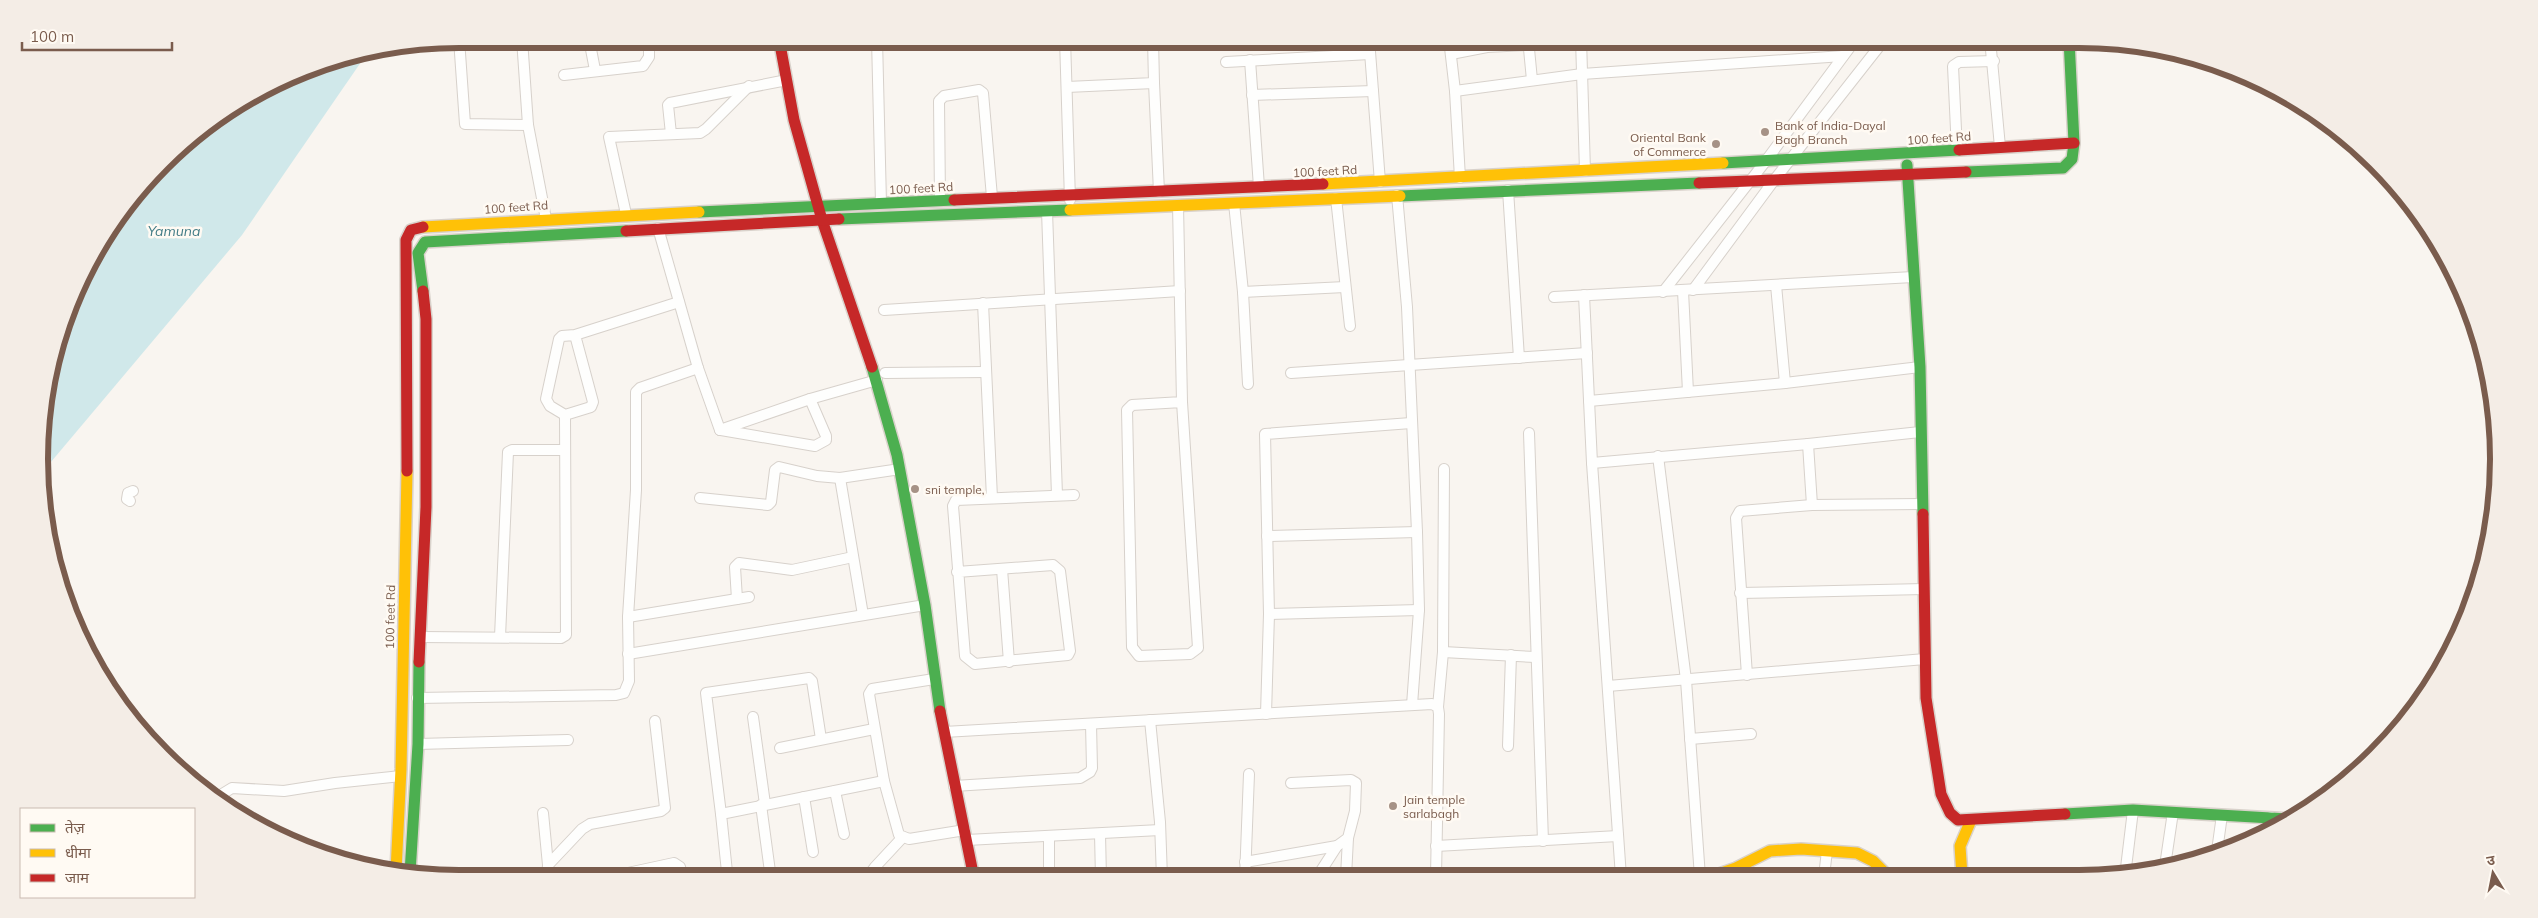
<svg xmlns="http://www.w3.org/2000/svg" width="2538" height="918" viewBox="0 0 2538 918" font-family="Mulish,'Noto Sans Devanagari',sans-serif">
<rect width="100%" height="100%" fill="#f9f5f0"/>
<path fill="#d0e8ea" d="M370 49 242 235 40 475 42 404 82 273 126 203 182 143 298 71Z"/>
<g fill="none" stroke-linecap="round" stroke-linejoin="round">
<defs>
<g id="street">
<path d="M459 39 465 124 528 125"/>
<path d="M522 39 528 125 546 219"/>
<path d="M589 39 595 70"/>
<path d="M877 39 881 203"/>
<path d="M1065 39 1070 200"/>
<path d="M1369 39 1380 182"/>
<path d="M1449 39 1455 91 1460 178"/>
<path d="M1581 39 1585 171"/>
<path d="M1990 39 2000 147"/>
<path d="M1451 54 1487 47 1526 45 1529 49 1532 80"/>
<path d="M1250 60 1259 187"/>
<path d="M1226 62 1370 54"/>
<path d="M564 75 643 66 649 57V39"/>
<path d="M1154 83 1159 192"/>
<path d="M1067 87 1154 83 1153 39"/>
<path d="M1455 91 1582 74 1843 56"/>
<path d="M1252 95 1373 91"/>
<path d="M671 134 668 105 670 103 787 80"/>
<path d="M1957 151 1953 66 1959 62 1994 61"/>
<path d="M1508 190 1519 358"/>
<path d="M1397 195 1407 307 1417 532 1419 610 1412 705"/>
<path d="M1336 198 1350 326"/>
<path d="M940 201 939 101 944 96 979 90 983 93 992 197"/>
<path d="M1234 203 1243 292 1248 384"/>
<path d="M1178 205 1182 402 1198 648 1190 654 1139 656 1132 647 1127 410 1132 405 1182 402"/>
<path d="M1047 211 1057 495"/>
<path d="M626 214 609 137 700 133 706 129 749 86"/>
<path d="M658 228 698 368 720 430"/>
<path d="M1776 285 1785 383"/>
<path d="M1693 290 1775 179 1885 39"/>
<path d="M1683 291 1688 392"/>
<path d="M1243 292 1345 287"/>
<path d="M1663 292 1765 162 1856 39"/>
<path d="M1584 295 1592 463 1621 877"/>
<path d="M1554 297 1913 277"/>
<path d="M983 303 992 498"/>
<path d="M884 310 1180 291"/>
<path d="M575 335 562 336 559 339 546 399 550 406 565 415 591 407 593 402 575 335 679 302"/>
<path d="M885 373 986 372"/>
<path d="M1291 373 1587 353"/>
<path d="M1589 401 1785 383 1920 367"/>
<path d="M720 430 810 399 877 380"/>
<path d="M721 430 815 446 826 440V436L810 399"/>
<path d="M1529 433 1543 841"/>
<path d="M1808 444 1812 505"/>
<path d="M1658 456 1686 680 1700 877"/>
<path d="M1592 463 1808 444 1920 432"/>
<path d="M840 478 863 615"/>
<path d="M700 498 768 505 771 502 775 470 779 467 817 476 840 478 900 469"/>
<path d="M130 501 127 499 128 493 133 491"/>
<path d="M1267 536 1417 532"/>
<path d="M1002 569 1009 662"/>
<path d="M957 572 1053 565 1060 571 1070 651 1068 655 975 664 965 656 953 506 956 500 1074 495"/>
<path d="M1740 593 1924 589"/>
<path d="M737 599 735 567 739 563 792 570 853 557"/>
<path d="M1269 614 1419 610"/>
<path d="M628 617 749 597"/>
<path d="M420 637 561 638 566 635 565 415"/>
<path d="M500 637 508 452 512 450H564"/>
<path d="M1443 652 1535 657"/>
<path d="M628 654 925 605"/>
<path d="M1747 675 1736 518 1740 511 1812 505 1922 504"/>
<path d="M1608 686 1925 659"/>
<path d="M417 698 616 695 624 693 629 681 628 617 636 490V392L640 388 698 368"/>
<path d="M1438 707 1443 652 1444 469"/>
<path d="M1266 714 1269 614 1265 434 1411 423"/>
<path d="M753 717 765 804"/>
<path d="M1150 720 1160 822 1162 878"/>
<path d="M944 732 1432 704 1438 707 1439 714 1436 877"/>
<path d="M1690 739 1751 734"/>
<path d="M418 744 568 740"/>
<path d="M1508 746 1511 655"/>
<path d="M780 748 874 729"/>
<path d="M884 781 899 835 909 839 965 830"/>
<path d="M1291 783 1351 780 1356 783 1355 811 1348 838 1337 846 1317 877"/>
<path d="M954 786 1080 778 1090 772 1092 768 1091 724"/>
<path d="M835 791 844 834"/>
<path d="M804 797 813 852"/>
<path d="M214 799 232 788 284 791 335 783 401 776"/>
<path d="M761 805 771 879"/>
<path d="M543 813 548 865"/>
<path d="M721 814 706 693 809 678 812 681 821 739"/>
<path d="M2269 833 2271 817"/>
<path d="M1100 834 1101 878"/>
<path d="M967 840 1160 830"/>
<path d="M1436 846 1618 836"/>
<path d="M2217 851 2222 815"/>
<path d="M1245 862 1337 846"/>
<path d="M2165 866 2173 812"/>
<path d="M386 870H396"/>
<path d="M727 872 721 814 884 781 869 694 872 689 934 679"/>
<path d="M1824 876 1827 851"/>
<path d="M2125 876 2133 810"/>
<path d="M1346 877 1348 838"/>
<path d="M867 878 875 867 902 838"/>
<path d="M1049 878V837"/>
<path d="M1245 878 1249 774"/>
<path d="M547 879 548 865 582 829 590 824 661 811 665 808 655 721"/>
<path d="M600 879 674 863 680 867 683 879"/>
</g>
<g id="fast">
<path d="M1723 163 1959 150"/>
<path d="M1907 165 1920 367 1923 514"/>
<path d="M1966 172 2063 168 2072 159 2074 143 2069 39"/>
<path d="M1400 196 1699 183"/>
<path d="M699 212 954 200"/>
<path d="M839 219 1070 210"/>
<path d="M423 291 418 253 425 242 626 231"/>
<path d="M872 367 897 455 925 605 940 711"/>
<path d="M2065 814 2133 810 2290 819"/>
<path d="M410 873 418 744 419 662"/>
</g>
<g id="slow">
<path d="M1323 184 1723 163"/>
<path d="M1070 210 1400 196"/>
<path d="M423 227 699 212"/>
<path d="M396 871 401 769 407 471"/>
<path d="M1962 876 1960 846 1971 820"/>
<path d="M1710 877 1736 868 1770 851 1801 849 1857 853 1873 861 1888 876"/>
</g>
<g id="jam">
<path d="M779 39 794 120 822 220 872 367"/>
<path d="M1959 150 2074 143"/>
<path d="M1699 183 1966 172"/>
<path d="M954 200 1323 184"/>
<path d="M626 231 839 219"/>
<path d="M407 471 406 240 411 230 423 227"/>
<path d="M1923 514 1926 698 1941 794 1950 813 1958 820 2065 814"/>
<path d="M419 662 426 507V319L423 291"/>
<path d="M940 711 974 878"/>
</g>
</defs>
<use href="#street" stroke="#d7d1cb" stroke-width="12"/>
<use href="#fast" stroke="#d9d2cb" stroke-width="14"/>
<use href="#slow" stroke="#d9d2cb" stroke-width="14"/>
<use href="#jam" stroke="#d9d2cb" stroke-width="14"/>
<use href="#street" stroke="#fefefd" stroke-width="10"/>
<use href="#fast" stroke="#4caf50" stroke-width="11"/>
<use href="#slow" stroke="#ffc107" stroke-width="11"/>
<use href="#jam" stroke="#c62828" stroke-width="11"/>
</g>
<g fill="#a69286" stroke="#fffaf3" stroke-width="2">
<circle cx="1765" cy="132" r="5"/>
<circle cx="1716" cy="144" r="5"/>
<circle cx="915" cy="489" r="5"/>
<circle cx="1393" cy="806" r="5"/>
</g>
<g text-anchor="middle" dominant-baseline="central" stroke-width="5" stroke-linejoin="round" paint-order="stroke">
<g font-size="12" fill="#7a5c4d" stroke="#fffaf3" text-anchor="start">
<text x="1775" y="125">Bank of India-Dayal<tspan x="1775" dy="14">Bagh Branch</tspan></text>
<text x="1706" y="137" text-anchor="end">Oriental Bank<tspan x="1706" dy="14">of Commerce</tspan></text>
<text x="925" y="489">sni temple,</text>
<text x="1403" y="799">Jain temple<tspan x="1403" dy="14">sarlabagh</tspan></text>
</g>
<g font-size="12" fill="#7a5c4d" stroke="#fffaf3">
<text transform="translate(1939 138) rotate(-4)">100 feet Rd</text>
<text transform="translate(1325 171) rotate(-3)">100 feet Rd</text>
<text transform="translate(921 188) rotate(-3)">100 feet Rd</text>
<text transform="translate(516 207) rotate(-4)">100 feet Rd</text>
<text transform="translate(390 617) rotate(-89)">100 feet Rd</text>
</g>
<g font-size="14" font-style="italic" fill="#437c86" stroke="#fffaf3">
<text x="174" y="231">Yamuna</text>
</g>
</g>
<path d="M0 0H2538V918H0ZM459 48H2079A411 411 0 0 1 2490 459V459A411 411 0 0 1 2079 870H459A411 411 0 0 1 48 459V459A411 411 0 0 1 459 48Z" fill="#f4ede6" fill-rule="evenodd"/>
<path fill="none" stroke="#7a5c4d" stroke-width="6" d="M459 48H2079A411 411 0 0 1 2490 459V459A411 411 0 0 1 2079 870H459A411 411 0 0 1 48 459V459A411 411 0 0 1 459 48Z"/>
<rect x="20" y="808" width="175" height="90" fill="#fffaf3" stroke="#cabbb1"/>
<rect x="30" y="824" width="25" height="8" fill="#4caf50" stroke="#cabbb1"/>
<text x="65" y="833" font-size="15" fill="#7a5c4d">तेज़</text>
<rect x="30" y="849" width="25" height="8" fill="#ffc107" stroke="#cabbb1"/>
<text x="65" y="858" font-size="15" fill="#7a5c4d">धीमा</text>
<rect x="30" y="874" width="25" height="8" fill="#c62828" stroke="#cabbb1"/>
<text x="65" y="883" font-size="15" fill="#7a5c4d">जाम</text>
<g transform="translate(2493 873) rotate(350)" stroke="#fffaf3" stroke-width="4" paint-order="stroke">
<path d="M0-4L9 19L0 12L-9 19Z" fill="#7a5c4d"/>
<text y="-8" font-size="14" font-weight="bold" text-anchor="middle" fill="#7a5c4d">उ</text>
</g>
<path d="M22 42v8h150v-8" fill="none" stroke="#7a5c4d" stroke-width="2.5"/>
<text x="30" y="42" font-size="15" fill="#7a5c4d" stroke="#fffaf3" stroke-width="4" paint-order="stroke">100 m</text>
</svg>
